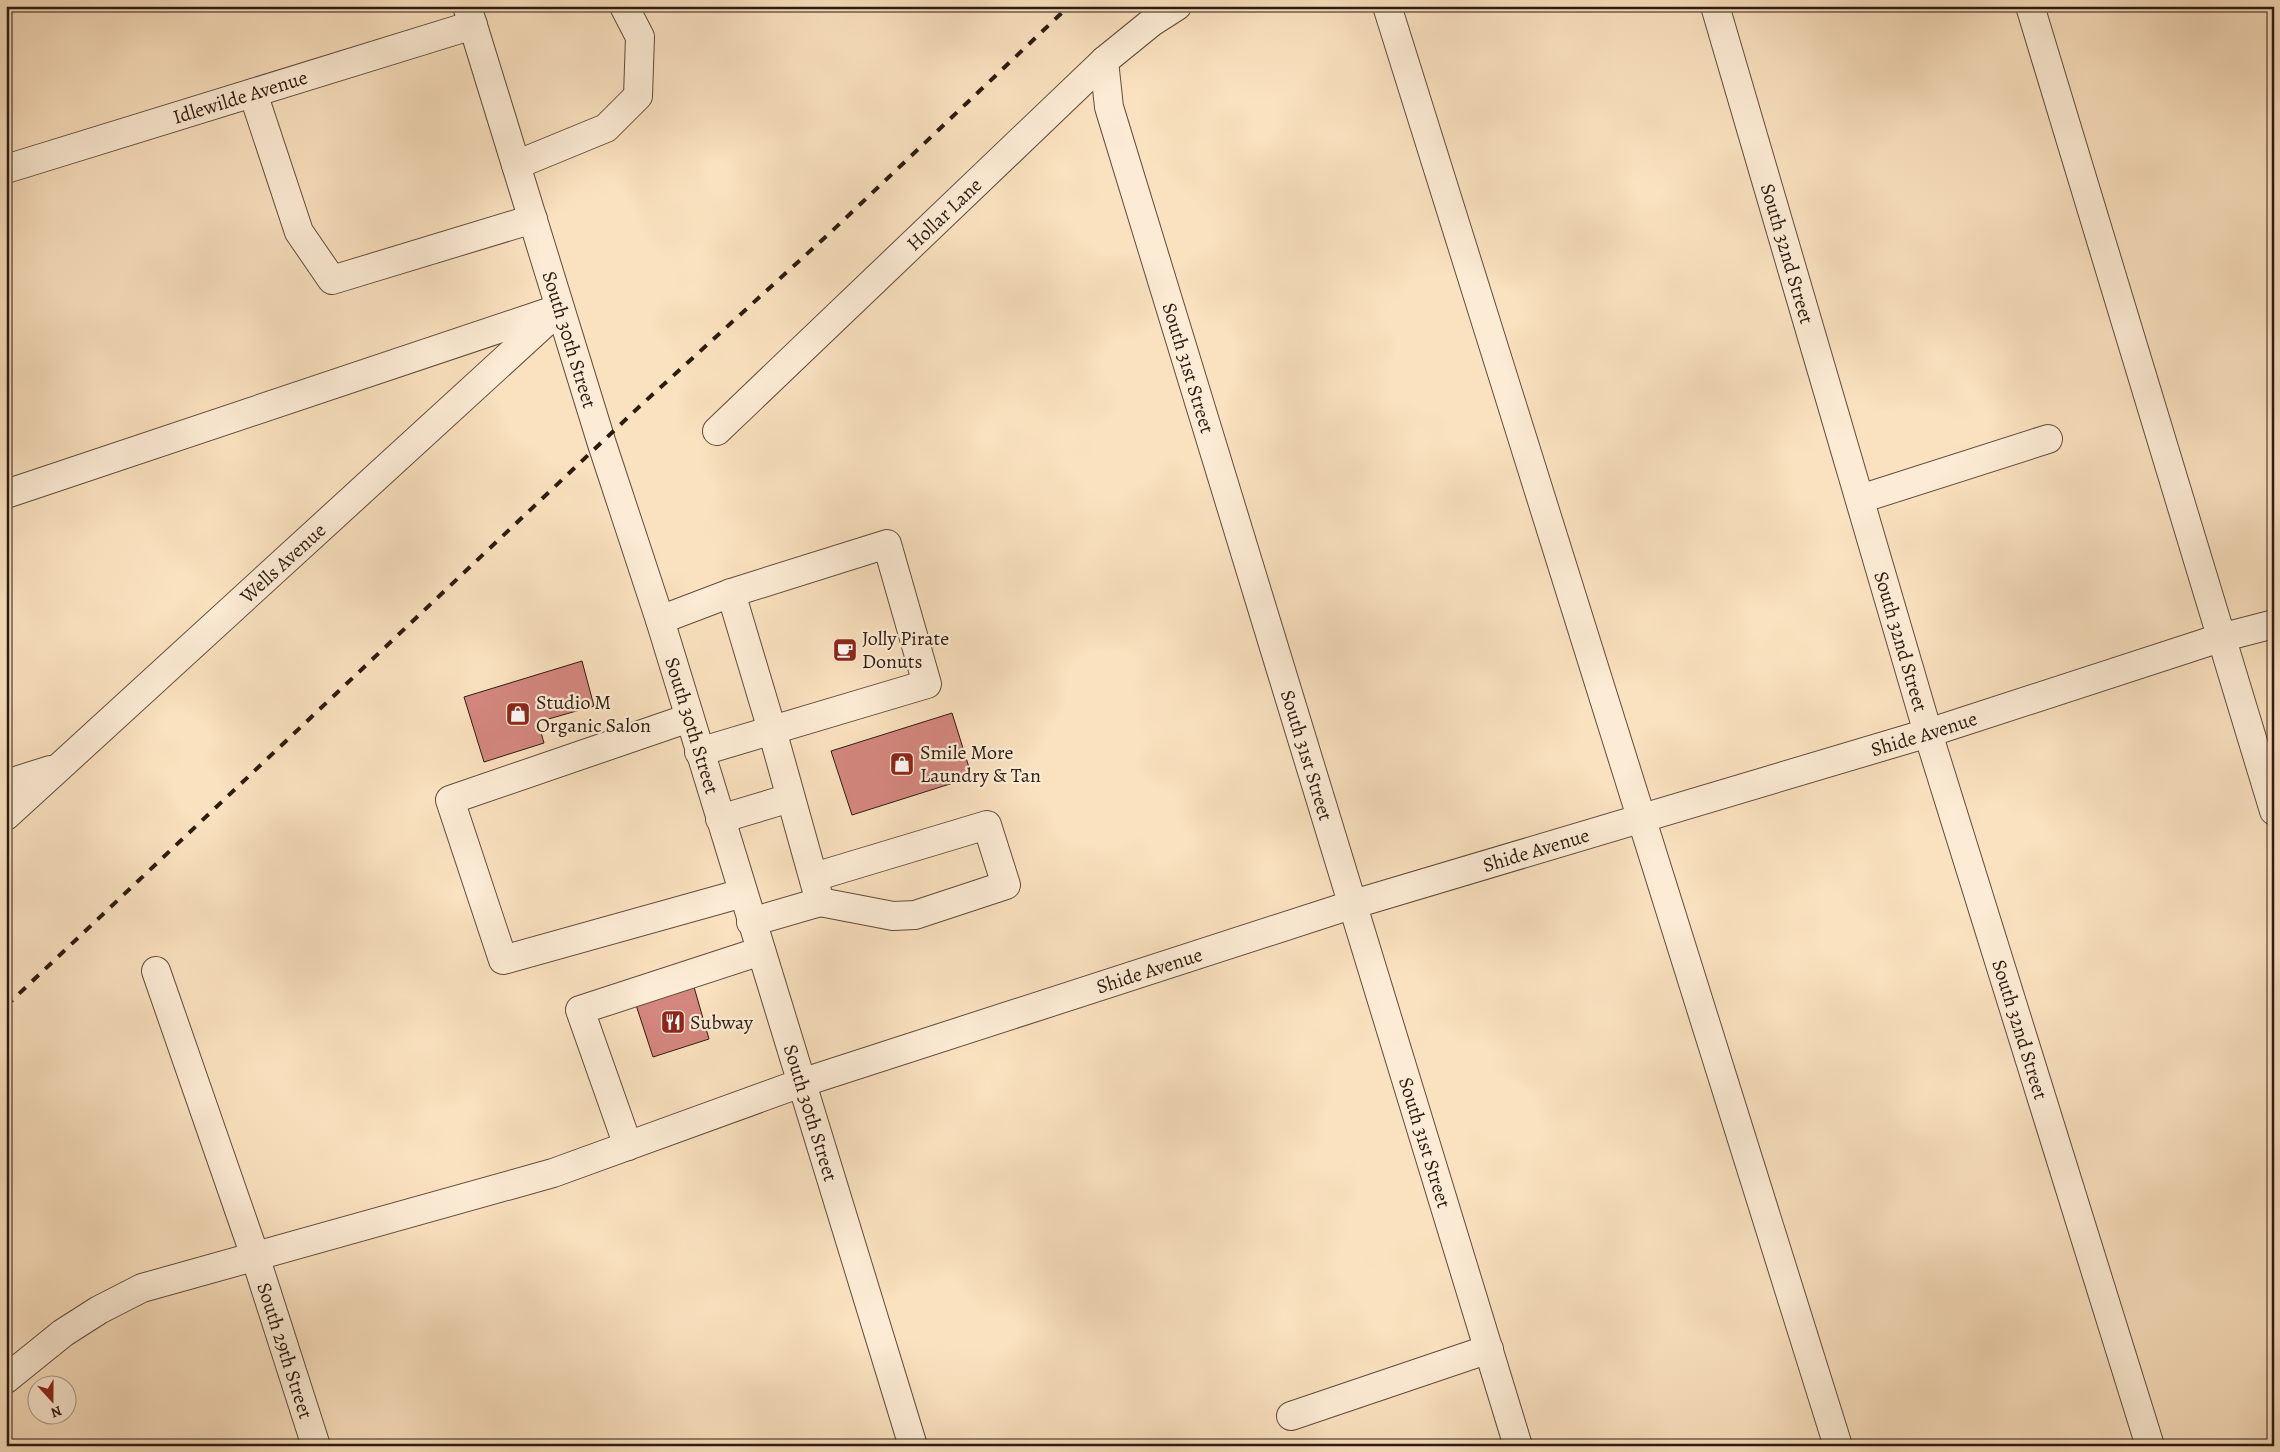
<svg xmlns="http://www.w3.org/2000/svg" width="2280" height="1452" font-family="Alegreya,serif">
  <rect width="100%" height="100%" fill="#fae1bf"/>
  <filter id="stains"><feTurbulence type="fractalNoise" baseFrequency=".004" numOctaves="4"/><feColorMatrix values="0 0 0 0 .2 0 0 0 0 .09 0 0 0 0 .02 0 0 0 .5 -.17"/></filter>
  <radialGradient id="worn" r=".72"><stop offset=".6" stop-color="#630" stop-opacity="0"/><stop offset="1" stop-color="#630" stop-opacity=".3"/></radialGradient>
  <path fill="#d4877f" stroke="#2d1b10" d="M582 661 594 706 538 722 544 743 484 762 464 697Z
    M952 713 972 777 852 815 831 751Z
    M694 987 709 1039 653 1057 636 1005Z"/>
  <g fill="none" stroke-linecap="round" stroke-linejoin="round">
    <defs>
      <g id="minor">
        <path id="s1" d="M467 6 602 444 660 620 913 1446"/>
        <path d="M1387 6 1838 1446"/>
        <path id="s2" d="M1715 6 1928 733 2150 1446"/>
        <path d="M2030 6 2274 811"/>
        <path id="s3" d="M1104 61 1109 107 1518 1446"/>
        <path d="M253 93 299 232 332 280 533 219"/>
        <path d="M516 165 606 128 638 96 640 37 624 6"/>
        <path id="s4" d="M6 169 473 25"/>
        <path id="s5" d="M717 431 1104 61 1152 22 1177 6"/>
        <path d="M6 494 549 312"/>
        <path d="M1860 499 2048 439"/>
        <path d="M731 593 772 730 820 902 751 922"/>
        <path d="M660 620 731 593 887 544 927 684 699 752"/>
        <path d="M689 718 450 800 503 960 743 893"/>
        <path d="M6 784 50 770"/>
        <path id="s6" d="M6 816 560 309"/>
        <path d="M720 819 790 798"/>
        <path d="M814 877 987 825 1006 885 915 915 893 916 820 902"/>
        <path id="s7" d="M156 971 255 1256 316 1446"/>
        <path d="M628 1146 580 1010 761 951"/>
        <path id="s8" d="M6 1379 63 1333 99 1310 142 1288 553 1173 801 1083 1354 904 1928 733 2220 638 2274 624"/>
        <path d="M1291 1416 1489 1349"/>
      </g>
    </defs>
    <use href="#minor" stroke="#604c3c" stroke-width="30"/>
    <use href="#minor" stroke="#fcecd5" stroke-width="28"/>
    <path stroke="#2d1b10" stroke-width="4" stroke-dasharray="9 9" stroke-linecap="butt" d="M6 1006 640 406 832 231 1069 6"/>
  </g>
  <defs>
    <symbol id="cafe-square" viewBox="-11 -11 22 22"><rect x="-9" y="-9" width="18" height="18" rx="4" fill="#8f2418" stroke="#fcecd5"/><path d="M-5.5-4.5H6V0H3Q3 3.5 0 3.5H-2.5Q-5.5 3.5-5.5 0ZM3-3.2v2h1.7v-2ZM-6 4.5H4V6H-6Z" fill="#fff"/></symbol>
    <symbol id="shop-square" viewBox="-11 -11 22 22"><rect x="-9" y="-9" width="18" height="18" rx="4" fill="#8f2418" stroke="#fcecd5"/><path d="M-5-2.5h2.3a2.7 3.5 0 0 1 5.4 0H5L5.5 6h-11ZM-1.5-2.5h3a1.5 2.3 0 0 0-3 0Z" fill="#fff"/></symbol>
    <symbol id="restaurant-square" viewBox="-11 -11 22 22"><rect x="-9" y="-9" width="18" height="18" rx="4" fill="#8f2418" stroke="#fcecd5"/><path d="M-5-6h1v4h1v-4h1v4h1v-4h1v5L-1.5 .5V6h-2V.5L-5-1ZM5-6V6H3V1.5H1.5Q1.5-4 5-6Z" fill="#fff"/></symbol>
  </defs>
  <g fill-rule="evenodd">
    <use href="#cafe-square" x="831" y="636" width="28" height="28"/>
    <use href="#shop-square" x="504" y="700" width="28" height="28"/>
    <use href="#shop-square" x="888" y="750" width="28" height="28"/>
    <use href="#restaurant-square" x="659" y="1008" width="28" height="28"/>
  </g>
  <g text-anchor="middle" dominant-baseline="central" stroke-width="4.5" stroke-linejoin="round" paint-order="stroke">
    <g font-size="20" fill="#2d1b10" stroke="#fcecd5">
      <text stroke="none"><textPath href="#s4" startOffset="245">Idlewilde Avenue</textPath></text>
      <text stroke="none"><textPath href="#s5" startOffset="314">Hollar Lane</textPath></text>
      <text stroke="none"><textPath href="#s2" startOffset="258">South 32nd Street</textPath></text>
      <text stroke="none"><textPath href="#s1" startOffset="349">South 30th Street</textPath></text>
      <text stroke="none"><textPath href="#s3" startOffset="319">South 31st Street</textPath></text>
      <text stroke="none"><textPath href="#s6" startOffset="375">Wells Avenue</textPath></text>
      <text stroke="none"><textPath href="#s2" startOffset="662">South 32nd Street</textPath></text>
      <text stroke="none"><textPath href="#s1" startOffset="754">South 30th Street</textPath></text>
      <text stroke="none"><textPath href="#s8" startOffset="2031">Shide Avenue</textPath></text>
      <text stroke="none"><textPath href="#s3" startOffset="724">South 31st Street</textPath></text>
      <text stroke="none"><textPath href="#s8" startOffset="1626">Shide Avenue</textPath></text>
      <text stroke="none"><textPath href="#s8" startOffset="1221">Shide Avenue</textPath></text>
      <text stroke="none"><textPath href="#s2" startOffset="1068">South 32nd Street</textPath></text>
      <text stroke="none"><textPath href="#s1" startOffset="1159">South 30th Street</textPath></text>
      <text stroke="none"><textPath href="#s3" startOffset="1129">South 31st Street</textPath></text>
      <text stroke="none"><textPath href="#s7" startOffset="401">South 29th Street</textPath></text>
    </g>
    <g font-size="20" fill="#2d1b10" stroke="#fcecd5" text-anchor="start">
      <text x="862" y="638">Jolly Pirate<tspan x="862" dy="23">Donuts</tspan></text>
      <text x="536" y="702">Studio M<tspan x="536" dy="23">Organic Salon</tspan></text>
      <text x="920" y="752">Smile More<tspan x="920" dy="23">Laundry &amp; Tan</tspan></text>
      <text x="690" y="1022">Subway</text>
    </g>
  </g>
  <rect width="2280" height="1452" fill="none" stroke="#fae1bf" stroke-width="25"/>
  <rect x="8" y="8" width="2265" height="1437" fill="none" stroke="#2d1b10" stroke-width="2.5"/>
  <rect x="12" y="12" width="2255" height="1427" fill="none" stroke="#2d1b10"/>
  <g transform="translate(52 1400) rotate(159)"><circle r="24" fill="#fcecd5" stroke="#a99886"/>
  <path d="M0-4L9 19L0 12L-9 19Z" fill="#8f2418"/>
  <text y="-8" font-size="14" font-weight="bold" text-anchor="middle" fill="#2d1b10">N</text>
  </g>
  <rect width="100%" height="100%" filter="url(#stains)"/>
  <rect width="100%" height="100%" fill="url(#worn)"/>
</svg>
